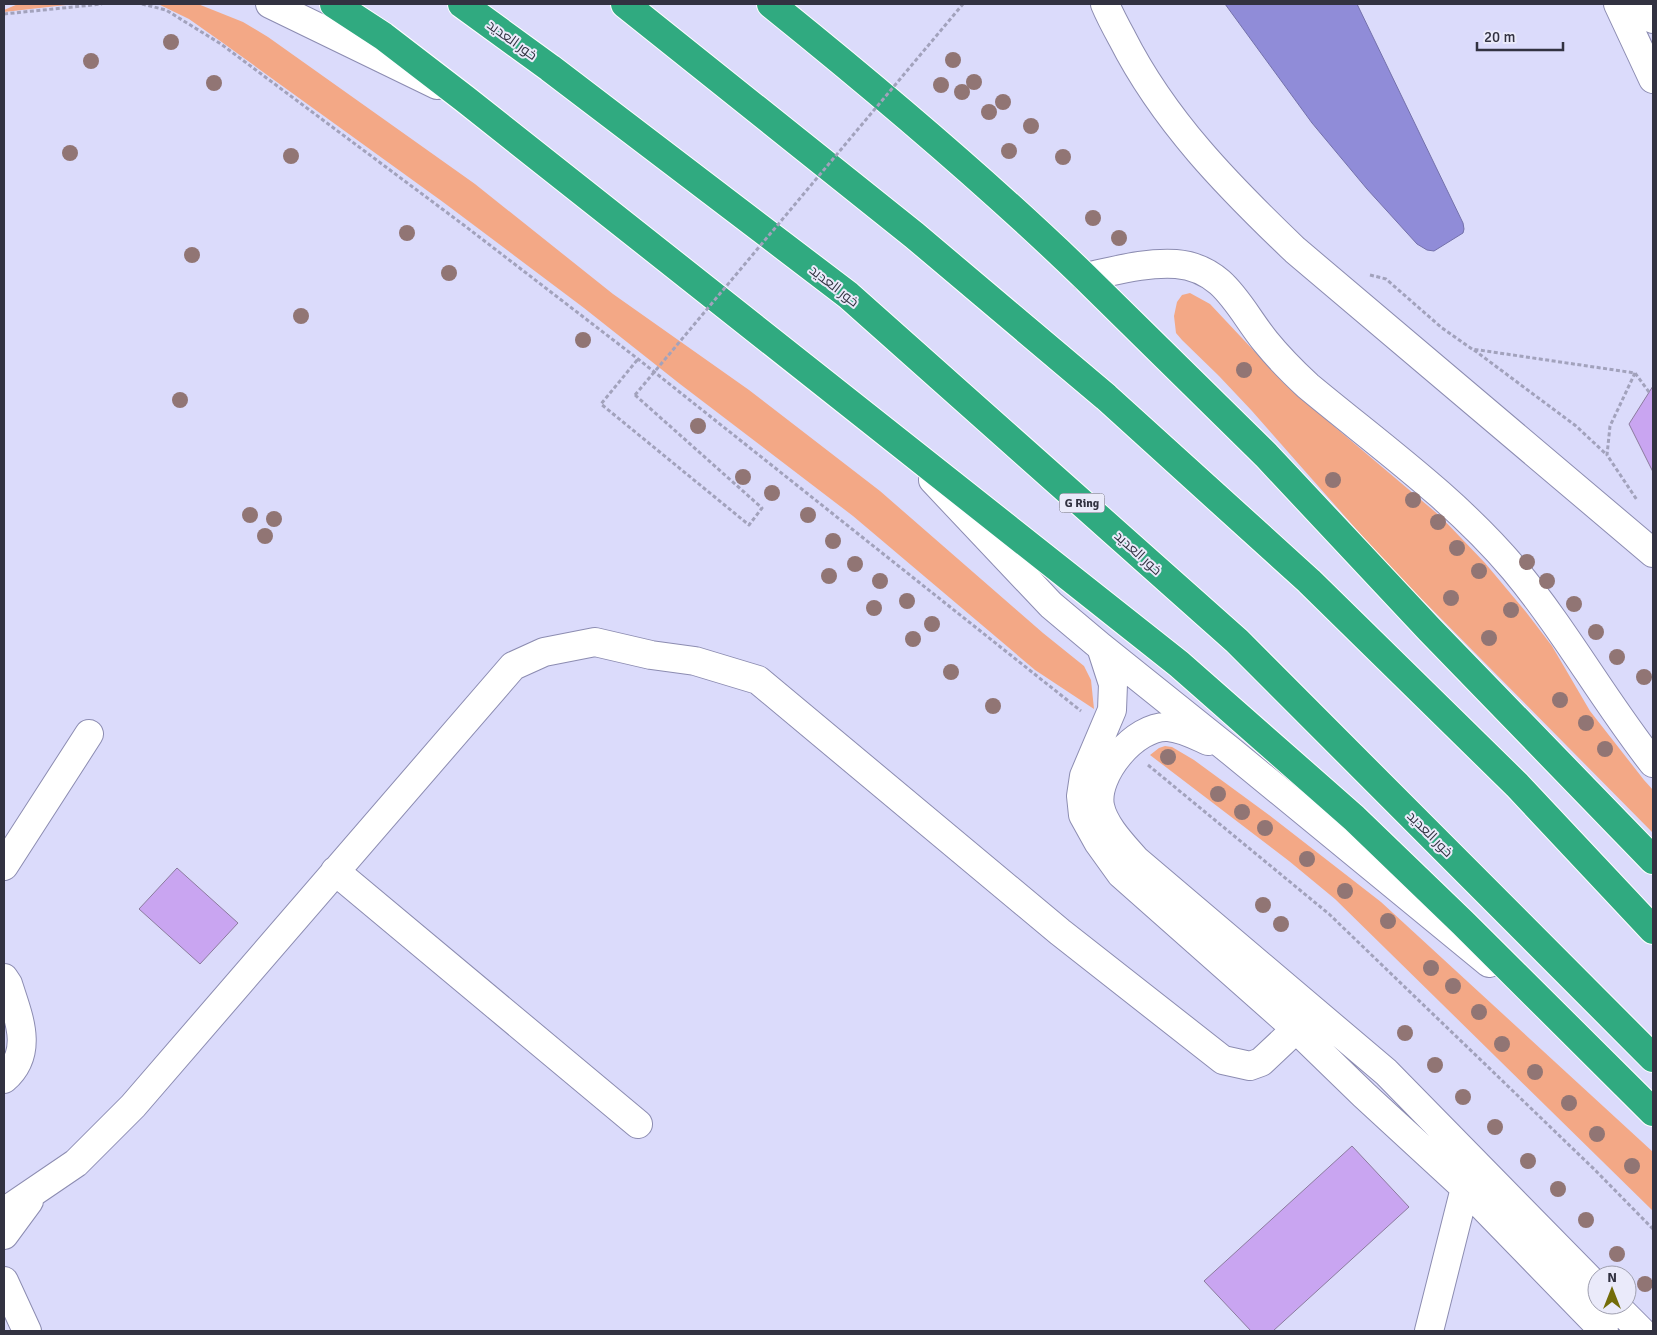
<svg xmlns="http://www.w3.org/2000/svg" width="1657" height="1335" font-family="Signika,Cairo,sans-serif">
  <rect width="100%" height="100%" fill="#dbdbfb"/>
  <path fill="#f3a886" d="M18 4H75L4 12V10Z
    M158 4H198L243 22 268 37 475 184 613 294 749 390 880 491 1043 633 1084 666 1091 680 1094 709 1035 670 853 516 680 384 584 308 443 202 223 43 189 19Z
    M1190 293 1210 304 1290 389 1440 516 1485 563 1526 612 1552 646 1590 711 1644 780 1653 790V833L1386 563 1252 411 1219 376 1182 340 1176 333 1174 316 1177 302 1182 295Z
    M1165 746 1172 747 1194 760 1269 815 1381 902 1653 1152V1211L1335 899 1289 861 1150 755 1159 748Z"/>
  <path fill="#908cd8" stroke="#7471ab" d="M1225 4H1357L1463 223 1464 229 1463 233 1434 251 1427 250 1417 244 1367 189 1312 123Z"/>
  <path fill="#c9a5f1" stroke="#8b7b9e" d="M1653 386V472L1629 424Z
    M177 868 238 923 200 964 139 909Z
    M1352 1146 1409 1207 1273 1331H1251L1204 1281Z"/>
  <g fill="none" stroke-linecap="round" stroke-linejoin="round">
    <defs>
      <path id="minor" d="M270 4 437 85
        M1105 4C1110 16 1116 27 1122 38 1164 121 1228 186 1295 250L1653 553
        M1618 4 1653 79
        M1647 4 1653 19
        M1085 277C1115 271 1145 262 1176 264 1225 268 1239 309 1266 342 1279 358 1293 372 1308 386 1379 445 1455 499 1514 569 1565 630 1604 701 1653 763
        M933 480 1051 605 1101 647 1232 752 1489 963
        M1101 647 1113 684 1112 710 1084 776 1081 796 1083 815 1098 842 1121 874 1296 1029 1364 1095 1465 1188 1604 1331
        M1208 741C1195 735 1182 728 1168 727 1135 725 1094 775 1100 806 1104 826 1123 845 1136 860L1386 1072 1597 1287
        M4 866 89 734
        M335 871 638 1124
        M4 978 8 984C18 1016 35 1052 4 1079
        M4 1212 76 1163 133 1106 513 666 544 652 595 642 651 655 695 661 758 680 1060 932 1223 1060 1250 1066 1261 1062 1296 1029 1309 1008
        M4 1235 29 1201
        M4 1281 27 1331
        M1615 1305 1641 1331
        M1429 1331 1465 1188"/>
      <path id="highway" d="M334 4 383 36 465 99 1179 664 1354 818 1463 923 1653 1112
        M462 4 550 68 848 295 1237 641 1653 1058
        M625 4 914 235 1106 397 1309 581 1517 785 1653 930
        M771 4C879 91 985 180 1085 277L1266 455 1430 630 1653 860"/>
    </defs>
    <use href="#minor" stroke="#8c8cb1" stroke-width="30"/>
    <use href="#highway" stroke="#fff" stroke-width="30"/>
    <path stroke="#a2a2bc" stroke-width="3" stroke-dasharray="4 2.5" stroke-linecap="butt" d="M142 4 166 10 221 44 465 226 638 359 1081 711
      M4 14 102 4
      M1370 275 1386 279 1442 328 1472 349 1635 373 1649 392
      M1474 350 1576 426 1607 455
      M1635 373 1610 426 1607 455 1637 500
      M635 395 762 508 749 525 601 404 638 359
      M1148 765 1329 914 1594 1169 1653 1229"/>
    <use href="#minor" stroke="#fff" stroke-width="28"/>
    <use href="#highway" stroke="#30aa80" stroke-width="28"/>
    <path stroke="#a2a2bc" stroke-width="3" stroke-dasharray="4 2.5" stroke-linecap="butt" d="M635 395 963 4"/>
  </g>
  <g fill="#917574">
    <circle cx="171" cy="42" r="8"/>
    <circle cx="953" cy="60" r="8"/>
    <circle cx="91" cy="61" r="8"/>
    <circle cx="974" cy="82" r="8"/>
    <circle cx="214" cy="83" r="8"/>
    <circle cx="941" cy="85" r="8"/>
    <circle cx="962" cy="92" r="8"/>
    <circle cx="1003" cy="102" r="8"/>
    <circle cx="989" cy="112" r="8"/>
    <circle cx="1031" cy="126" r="8"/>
    <circle cx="1009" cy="151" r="8"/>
    <circle cx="70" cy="153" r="8"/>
    <circle cx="291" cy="156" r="8"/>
    <circle cx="1063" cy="157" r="8"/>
    <circle cx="1093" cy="218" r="8"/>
    <circle cx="407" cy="233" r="8"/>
    <circle cx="1119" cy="238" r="8"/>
    <circle cx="192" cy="255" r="8"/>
    <circle cx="449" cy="273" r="8"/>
    <circle cx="301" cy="316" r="8"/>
    <circle cx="583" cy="340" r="8"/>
    <circle cx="1244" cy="370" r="8"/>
    <circle cx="180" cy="400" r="8"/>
    <circle cx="698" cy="426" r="8"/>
    <circle cx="743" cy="477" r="8"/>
    <circle cx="1333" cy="480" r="8"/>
    <circle cx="772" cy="493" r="8"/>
    <circle cx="1413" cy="500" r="8"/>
    <circle cx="250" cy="515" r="8"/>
    <circle cx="808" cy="515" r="8"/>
    <circle cx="274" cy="519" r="8"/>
    <circle cx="1438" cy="522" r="8"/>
    <circle cx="265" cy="536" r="8"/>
    <circle cx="833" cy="541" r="8"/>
    <circle cx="1457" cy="548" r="8"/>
    <circle cx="1527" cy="562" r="8"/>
    <circle cx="855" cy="564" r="8"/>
    <circle cx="1479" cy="571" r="8"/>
    <circle cx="829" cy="576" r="8"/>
    <circle cx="880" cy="581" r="8"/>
    <circle cx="1547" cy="581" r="8"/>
    <circle cx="1451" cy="598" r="8"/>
    <circle cx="907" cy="601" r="8"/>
    <circle cx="1574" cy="604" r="8"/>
    <circle cx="874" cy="608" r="8"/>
    <circle cx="1511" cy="610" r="8"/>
    <circle cx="932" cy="624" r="8"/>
    <circle cx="1596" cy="632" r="8"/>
    <circle cx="1489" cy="638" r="8"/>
    <circle cx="913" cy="639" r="8"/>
    <circle cx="1617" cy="657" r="8"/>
    <circle cx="951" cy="672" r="8"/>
    <circle cx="1644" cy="677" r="8"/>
    <circle cx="1560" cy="700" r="8"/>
    <circle cx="993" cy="706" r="8"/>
    <circle cx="1586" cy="723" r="8"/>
    <circle cx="1605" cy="749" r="8"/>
    <circle cx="1168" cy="757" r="8"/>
    <circle cx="1218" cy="794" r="8"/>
    <circle cx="1242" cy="812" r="8"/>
    <circle cx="1265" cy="828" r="8"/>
    <circle cx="1307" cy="859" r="8"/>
    <circle cx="1345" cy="891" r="8"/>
    <circle cx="1263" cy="905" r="8"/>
    <circle cx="1388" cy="921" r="8"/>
    <circle cx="1281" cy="924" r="8"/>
    <circle cx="1431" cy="968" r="8"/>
    <circle cx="1453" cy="986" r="8"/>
    <circle cx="1479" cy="1012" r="8"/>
    <circle cx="1405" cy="1033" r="8"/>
    <circle cx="1502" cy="1044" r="8"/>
    <circle cx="1435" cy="1065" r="8"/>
    <circle cx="1535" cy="1072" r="8"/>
    <circle cx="1463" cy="1097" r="8"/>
    <circle cx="1569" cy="1103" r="8"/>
    <circle cx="1495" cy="1127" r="8"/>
    <circle cx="1597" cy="1134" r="8"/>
    <circle cx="1528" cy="1161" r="8"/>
    <circle cx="1632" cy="1166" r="8"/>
    <circle cx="1558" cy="1189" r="8"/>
    <circle cx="1586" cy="1220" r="8"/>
    <circle cx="1617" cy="1254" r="8"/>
    <circle cx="1645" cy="1284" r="8"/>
  </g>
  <g text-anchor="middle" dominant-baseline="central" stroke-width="4" stroke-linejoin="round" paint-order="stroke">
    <rect fill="#eaeafa" stroke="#696978" stroke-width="1" x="1059.5" y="493.5" width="45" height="19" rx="4"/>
    <g font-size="12" font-weight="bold" fill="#323241">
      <text x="1082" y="503">G Ring</text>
    </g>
    <g font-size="14" fill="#323241" stroke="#eaeafa">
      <text transform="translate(512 40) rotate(36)">خور العديد</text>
      <text transform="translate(834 286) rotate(38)">خور العديد</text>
      <text transform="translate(1138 553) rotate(42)">خور العديد</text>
      <text transform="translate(1430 834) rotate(45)">خور العديد</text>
    </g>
  </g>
  <rect width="1657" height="1335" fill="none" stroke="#323241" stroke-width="10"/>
  <g transform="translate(1612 1290)"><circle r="24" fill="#eaeafa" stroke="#a0a0b0"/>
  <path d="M0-4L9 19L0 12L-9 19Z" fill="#736c09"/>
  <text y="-8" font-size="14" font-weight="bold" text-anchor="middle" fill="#323241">N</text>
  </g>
  <path d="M1477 42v8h86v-8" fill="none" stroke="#323241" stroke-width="2.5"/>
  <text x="1484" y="42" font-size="15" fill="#323241" stroke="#eaeafa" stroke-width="4" paint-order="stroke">20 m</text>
</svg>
